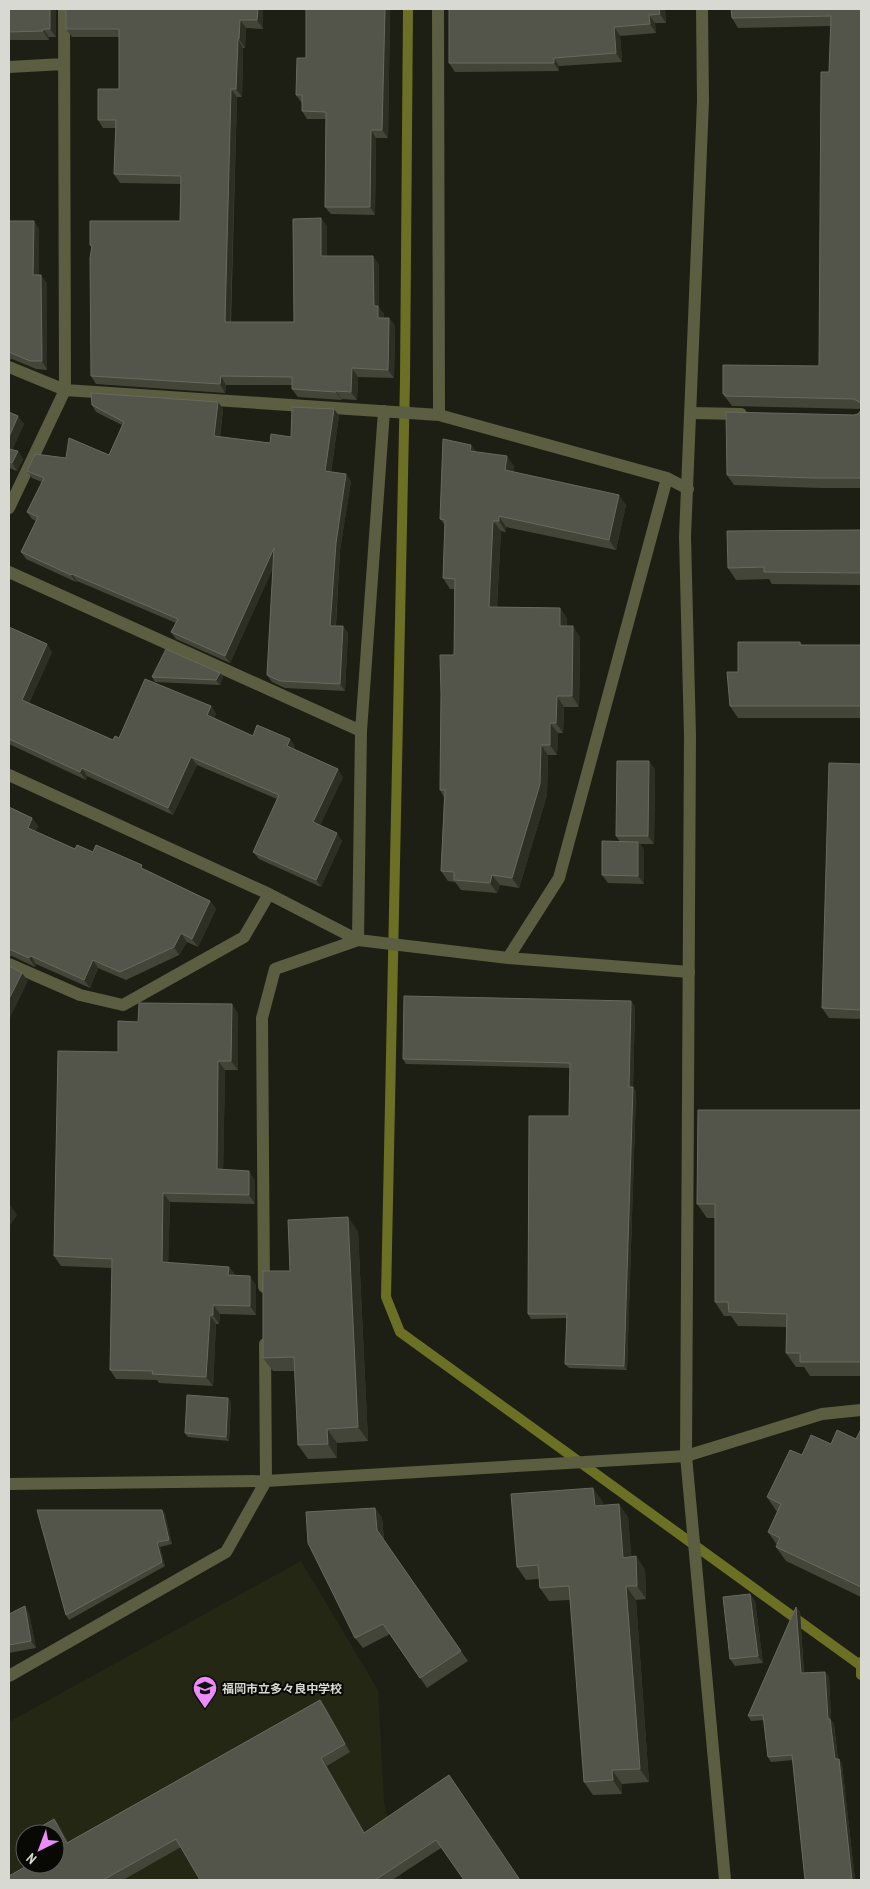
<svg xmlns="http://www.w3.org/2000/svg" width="870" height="1889" font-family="'PT Sans Narrow','Noto Sans JP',sans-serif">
  <rect width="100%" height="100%" fill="#1e1f14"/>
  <path fill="#252715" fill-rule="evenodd" d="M301 1561 378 1690 384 1802 402 1880H9V1722ZM25 1834H55V1864H25Z"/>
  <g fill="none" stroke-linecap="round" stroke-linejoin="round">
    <path stroke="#6c7024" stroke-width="10" d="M408 9 405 380 386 1297 400 1332 860 1665
      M861 1662V1675"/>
    <path stroke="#5b5e41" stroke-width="12" d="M438 9 439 415
      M9 67 63 64
      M9 367 65 390 439 415 667 478 688 489
      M691 413 741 414
      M9 508 65 390 64 9
      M9 572 361 731
      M9 775 269 894 358 940 508 958 689 972
      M358 940 361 731 384 411
      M508 958 559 878 667 478
      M9 964 80 995 123 1005 244 937 269 894
      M264 1287 262 1018 275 969 358 940
      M9 1484 266 1481 686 1456 822 1414 861 1410
      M9 1676 226 1552 266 1481 265 1344"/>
    <path stroke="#5b5e41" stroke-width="12" d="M702 9 703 101 685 537 690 736 686 1456 725 1880"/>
  </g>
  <path fill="#444539" d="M9 9H56V37H49V40H9Z
    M66 9H263V29L246 28 245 48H243L242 97H237L231 322H294L327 226V256L379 264V308L384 314V318H389L395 326 394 378 358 377 357 400 342 399V400L298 397 292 389V385H226L225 393 96 384 91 376V247L90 245 180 221 181 184 120 183 114 174 116 128H103L98 120 119 89V37H72L66 29Z
    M306 9H390L388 138H376L375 215 331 214 325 207 326 119H307L302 111V102H301L296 95 306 58Z
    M449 9H665L666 23H655L656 33 620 36 622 62 559 66V71L455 72 449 63Z
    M861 9V409L732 406 723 394 819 366 831 26 738 28 732 18Z
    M9 221 39 229V275L47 283V370L36 369 12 359 9 360Z
    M218 402 223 409 220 437 270 443 291 437 334 409 339 416 331 472 351 481 340 550 336 626H343L348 633 345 691 285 688 272 682 267 675 273 568 230 663 176 639 171 632 176 623 77 581 76 582 26 559 21 552 36 521 32 519 27 512 42 482 32 478 27 471 66 458 109 455 122 425 96 412 92 405Z
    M861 410V488H821L734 485 727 475 854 415 858 414Z
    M9 412 24 424 12 450 18 451 23 459 17 471 9 468Z
    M476 452 514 466 513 472 626 505 616 550 506 527V532L501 531 497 607 560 608 567 619V626L580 637 579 707H564L563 733H558L557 755H548L547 795 519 888 500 885 497 893 461 890 455 882 448 881 441 871 444 797 440 790 454 655V589H450L443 578 445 525 440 519Z
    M861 530V585L772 584 769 579 736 580 728 568Z
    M9 627 52 652 29 703 113 740 211 706 216 714 214 718 253 736 295 746 294 749 343 777 320 825 342 841 321 887 259 859 253 852 277 799 197 765 173 815 87 776 86 780 9 744Z
    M800 642 802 645H861V718H738L730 706 738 672Z
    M220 673 223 677 220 685 155 682 152 677Z
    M861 764V1019L829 1018 822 1008Z
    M655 769 654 844H640L644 850V884L608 883 602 875 620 842 616 836Z
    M9 807 32 818 38 826 35 832 75 849 93 852 145 869 210 901 216 909 198 947 187 942 179 955 126 980 98 968 90 988 36 964 35 967 12 956 9 957Z
    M635 1006 633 1087 636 1092 627 1370 569 1368 565 1364 567 1318 531 1319 528 1314 569 1116 570 1068 406 1064 403 1059Z
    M238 1013V1070H225L223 1170 255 1180V1204L170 1202 168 1263 229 1267 235 1275 256 1285V1315L220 1314 219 1324H216L213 1386 159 1383 157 1380 116 1379 110 1370 112 1268 61 1266 54 1256 118 1052 138 1022Z
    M861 1110V1376H810L804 1367H796L786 1353 787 1327 738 1326 731 1316H724L715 1302V1218H707L697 1204Z
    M358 1231 368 1441 337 1443V1458L308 1459 298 1445 295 1371H273L263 1358 290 1271Z
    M228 1398 231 1402 229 1441 188 1437 185 1433Z
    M861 1429V1597L786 1561 776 1547 777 1545 768 1532 777 1512 767 1497 802 1455 831 1444 856 1439Z
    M603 1502V1505L628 1517 631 1557 636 1556 645 1570 646 1599 636 1600 649 1782 622 1784V1794L593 1795 584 1782 570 1600 549 1601 540 1588 539 1579 526 1580 517 1567Z
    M375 1508 382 1518 384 1540 468 1661 427 1688 390 1634 363 1648 355 1638Z
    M162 1510 165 1514 172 1544 160 1547 165 1566 69 1620 66 1615Z
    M750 1594 755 1601 763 1663 735 1666 730 1659Z
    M796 1607 800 1612 804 1673 829 1676 831 1720 834 1724 838 1759H839L842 1764 855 1880H805L793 1760 771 1762 768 1757 764 1720 751 1721 748 1716Z
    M29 1613 36 1648 9 1653V1614Z
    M320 1700 326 1708 350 1752 327 1766 365 1833 449 1775 441 1848 392 1880H200L181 1847 123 1880H9L55 1864 54 1819 60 1827 68 1842Z"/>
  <path fill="#2e2f24" d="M50 9H56V37L50 29Z
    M258 9H263V29L257 20Z
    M385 9H390L388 138 382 130Z
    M659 9H665L666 23 660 14Z
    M649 15 655 23 656 33 650 24Z
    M240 20 246 28 245 48 239 39Z
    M614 27 620 36 622 62 616 53Z
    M43 29 49 37V40L43 31Z
    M238 39 243 48 242 97 236 89Z
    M554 58 559 66V71L554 63Z
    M231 89 237 97 230 330 225 322Z
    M371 130 376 138 375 215 370 207Z
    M321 218 327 226V264L321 256Z
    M34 221 39 229V284L33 275Z
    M373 256 379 264V308L384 314V326L378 318 374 306Z
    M41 275 47 283V370L42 361Z
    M389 318 395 326 394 378 388 370Z
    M352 368 358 377 357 400 351 392Z
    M221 376 226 385 225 393 220 384Z
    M336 391 342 399V400L336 392Z
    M218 402 223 409 219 443 214 436Z
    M334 409 339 416 330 478 325 471Z
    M18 416 24 424 9 457V437Z
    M471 445 479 455 470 451Z
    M18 451 23 459 17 471 12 463Z
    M507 456 514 466 512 481 505 470Z
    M346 474 351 481 340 550 335 633 330 626 336 543Z
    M619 495 626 505 616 550 609 540Z
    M499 516 506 527V532L499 521Z
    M493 521 501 531 496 618 489 607Z
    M274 548 279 555 230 663 225 656Z
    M72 574 77 581 76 582 71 575Z
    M560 608 567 619V636L560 626Z
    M343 626 348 633 345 691 340 684Z
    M573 626 580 637 579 707 572 696Z
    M47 644 52 652 27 707 22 700Z
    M220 673 223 677 220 685 216 680Z
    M557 696 564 707 563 733 556 723Z
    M211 706 216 714 212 723 207 715Z
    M550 723 558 733 557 755 550 745Z
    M290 739 295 746 292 754 287 746Z
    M541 745 548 755 547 795 519 888 512 878Z
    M191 757 197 765 173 815 168 808Z
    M649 761 655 769 654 844 648 836Z
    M82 768 87 776 86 780 80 772Z
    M338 769 343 777 318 830 313 822Z
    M32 818 38 826 33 837 28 828Z
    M337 833 342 841 321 887 316 880Z
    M638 842 644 850V884L638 876Z
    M492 875 500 885 497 893 490 883Z
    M210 901 216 909 198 947 192 939Z
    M181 933 187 942 179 955 174 947Z
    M31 956 36 964 35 967 29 958Z
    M93 960 98 968 90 988 84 980Z
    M22 973 28 981 10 1018 9 1016V999Z
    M631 1001 635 1006 633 1092 629 1087Z
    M232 1004 238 1013V1070L231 1061Z
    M218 1061 225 1070 223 1179 217 1169Z
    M633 1087 636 1092 627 1370 624 1366Z
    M249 1171 255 1180V1204L249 1195Z
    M163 1193 170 1202 168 1271 162 1262Z
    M9 1203 17 1215 9 1227Z
    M348 1217 358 1231 368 1441 358 1427Z
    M229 1267 235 1276 228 1275Z
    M250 1276 256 1285V1315L250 1306Z
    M213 1305 220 1314 219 1324 213 1315Z
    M210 1315 216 1324 213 1386 206 1377Z
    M228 1398 231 1402 229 1441 226 1437Z
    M327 1429 337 1443V1458L328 1444Z
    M593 1488 603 1502 604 1520 595 1506Z
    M619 1504 628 1517 633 1571 623 1558Z
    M375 1508 382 1518 384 1540 468 1661 377 1530Z
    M162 1510 165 1514 172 1544 169 1540Z
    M157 1542 160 1547 165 1566 162 1562Z
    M636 1556 645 1570 646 1599 637 1586Z
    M626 1586 636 1600 649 1782 640 1769Z
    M750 1594 755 1601 763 1663 758 1656Z
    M25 1606 29 1613 36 1648 31 1641Z
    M796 1607 800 1612 804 1678 801 1673Z
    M825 1672 829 1676 831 1720 834 1724 838 1764 835 1759 828 1719Z
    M320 1700 326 1708 350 1752 345 1744Z
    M321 1758 327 1766 370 1841 364 1833Z
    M839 1759 842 1764 855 1880H852Z
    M612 1770 622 1784V1794L613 1780Z
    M54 1819 60 1827 73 1851 67 1843Z"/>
  <path fill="#54554a" stroke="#696a5f" d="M9 9H50V29H43V31L9 32Z
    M66 9H258L257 20H240L239 39H238L236 89H231L225 322H294L293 219 321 218V256H373L374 306H378V318H389L388 370 352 368 351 392 336 391V392L292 389V377L221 376 220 384 91 376 90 258 92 246 90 245V221H180L181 176 114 174 116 120H98V89H119V29H66Z
    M306 9H385L382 130H371L370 207H325L326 112 302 111V95H296L297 58H306Z
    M449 9H659L660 14 649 15 650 24 614 27 616 53 554 58V63H449Z
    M731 9H861V404V403L854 399 725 396V394H723V365L819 366 821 72H829L831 16 732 18Z
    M9 221H34L33 275H41L42 361H30L9 352Z
    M91 393 218 402 214 436 270 443 271 434 291 437 292 407 334 409 325 471 346 474 336 543 330 626H343L340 684 280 681 267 675 274 548 225 656 171 632 178 619 72 574 71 575 21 552 38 517 27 512 44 478 27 471 35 454 66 458 69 438 109 455 124 422 92 405Z
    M861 410V478H814L727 475 726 412 854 415 858 414Z
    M9 412 18 416 9 437Z
    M443 439 471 445 470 451 507 456 505 470 619 495 609 540 499 516V521H493L489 607 560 608V626H573L572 696H557L556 723H550V745H541L540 784 512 878 492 875 490 883 454 880V872L441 871 445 790H440L441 694 440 655H454L455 579 443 578 445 520 440 519Z
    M9 449 18 451 12 463 9 462Z
    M861 530V573L764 572V567L728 568 727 531Z
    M9 627 47 644 22 700 113 740 115 736 119 738 145 679 211 706 207 715 253 736 257 725 290 739 287 746 338 769 313 822 337 833 316 880 253 852 279 795 191 757 168 808 82 768 80 772 9 739Z
    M738 642H800V645H861V706H730L727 672H738Z
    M166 649 220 673 216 680 152 677Z
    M617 761H649L648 836H616Z
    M829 763 861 764V1010L822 1008Z
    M9 807 32 818 28 828 75 849 77 845 93 852 96 845 142 865 141 868 210 901 192 939 181 933 174 947 120 972 93 960 84 980 31 956 29 958 9 949Z
    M602 841 638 842V876L602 875Z
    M9 966 22 973 9 999Z
    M404 996 631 1001 629 1087H633L624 1366 565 1364 567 1314H528L529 1116H569L570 1063 403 1059Z
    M139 1003 232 1004 231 1061H218L217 1169 249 1171V1195L163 1193 162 1262 229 1267 228 1275 250 1276V1306L213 1305V1315H210L206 1377 152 1374 153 1371 110 1370 112 1259 54 1256 58 1051 118 1052V1021L138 1022Z
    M698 1110H861V1362H800V1353H786L787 1314 729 1312 728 1302H715V1204H697Z
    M348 1217 358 1427 327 1429 328 1444 298 1445 294 1357 263 1358V1271H290L288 1220Z
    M187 1395 228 1398 226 1437 185 1433Z
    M861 1429V1587L776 1547 780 1538 768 1532 781 1504 767 1497 790 1450 802 1455 811 1435 831 1444 837 1430 856 1439Z
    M593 1488 595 1506 619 1504 623 1558 636 1556 637 1586H626L640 1769 612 1770 613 1780 584 1782 569 1586 540 1588 538 1565 517 1567 511 1494Z
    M375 1508 377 1530 461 1651 420 1678 383 1624 355 1638 308 1543 306 1512Z
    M37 1510H162L169 1540 157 1542 162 1562 66 1615Z
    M750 1594 758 1656 730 1659 723 1597Z
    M25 1606 31 1641 9 1645V1614Z
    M796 1607 801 1673 825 1672 828 1719H830L835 1759H839L852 1880H805L792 1755 768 1757 763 1715 748 1716Z
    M320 1700 345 1744 321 1758 364 1833 449 1775 520 1880H464L436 1840 375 1880H376H200L176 1839 103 1880H9V1876L30 1864H55V1834H28L54 1819 67 1843Z"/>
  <defs>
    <symbol id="school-pin" viewBox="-11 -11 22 30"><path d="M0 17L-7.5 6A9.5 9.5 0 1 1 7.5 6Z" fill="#ec8cfa" stroke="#080905"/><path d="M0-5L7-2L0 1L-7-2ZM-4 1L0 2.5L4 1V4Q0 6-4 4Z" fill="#111"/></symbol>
  </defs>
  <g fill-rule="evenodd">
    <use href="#school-pin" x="191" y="1674" width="28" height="38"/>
  </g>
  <g text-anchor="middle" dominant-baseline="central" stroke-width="4" stroke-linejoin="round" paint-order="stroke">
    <g font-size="12" font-weight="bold" fill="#d8d9d2" stroke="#080905" text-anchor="start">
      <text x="222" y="1688">福岡市立多々良中学校</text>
    </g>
  </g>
  <rect width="870" height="1889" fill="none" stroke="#d8d9d2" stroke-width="20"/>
  <g transform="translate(40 1849) rotate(222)"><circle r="24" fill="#080905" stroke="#5b5c57"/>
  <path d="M0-4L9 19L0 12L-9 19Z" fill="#ec8cfa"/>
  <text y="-8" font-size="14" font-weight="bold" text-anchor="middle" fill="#d8d9d2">N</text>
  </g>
</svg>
